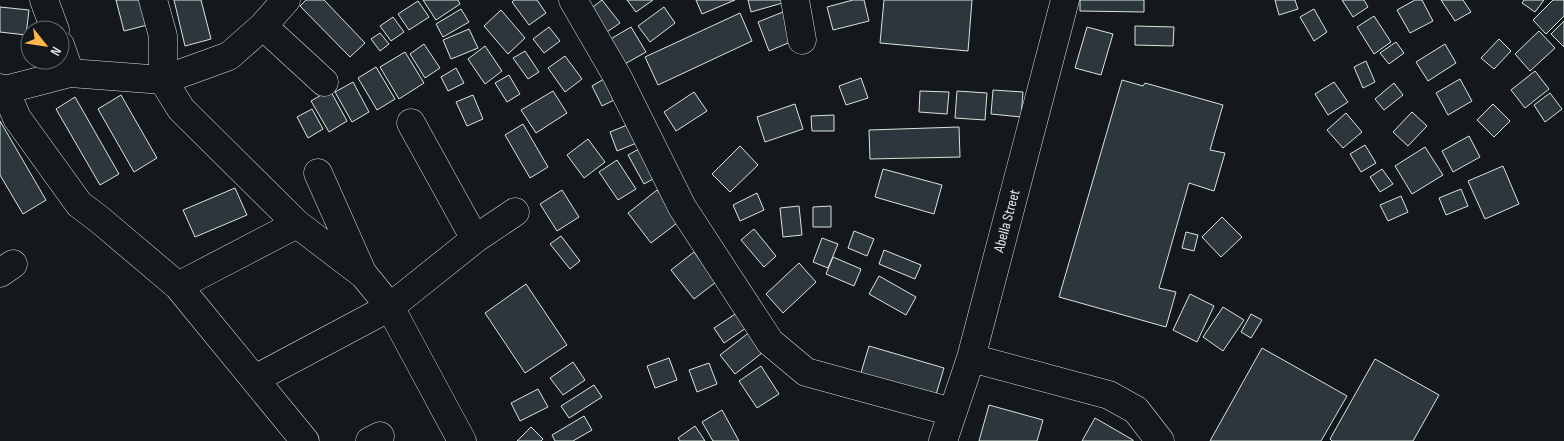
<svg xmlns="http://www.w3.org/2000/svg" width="1564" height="441" font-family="'Sofia Sans Condensed',sans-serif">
  <rect width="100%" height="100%" fill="#14181c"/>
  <path fill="#2c363c" stroke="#d8e6dc" d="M116 0H145L151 24 124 31Z
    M174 0H201L211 39 185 46Z
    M306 0H324L365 43 350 57 300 6Z
    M423 0H458L460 4 436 20Z
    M514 0H537L546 13 529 25 512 2Z
    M602 0 620 23 601 36 585 13Z
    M627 0H653L636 12Z
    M696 0H735L702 14Z
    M748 0H786V2L751 12Z
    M853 0H864L869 21 833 30 827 7Z
    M884 0H972L968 51 880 43Z
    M1080 0H1144V12L1080 11Z
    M1275 0H1295L1298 9 1279 15Z
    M1342 0H1364L1368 7 1353 17Z
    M1415 0H1422L1433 21 1410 33 1397 10Z
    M1441 0H1463L1471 12 1455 21Z
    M1524 0H1544L1535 12 1522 3Z
    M1553 0H1564V16L1546 34 1533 20Z
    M418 1 429 17 409 30 398 14Z
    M0 7 29 10 26 35 0 32Z
    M664 7 675 23 650 42 638 26Z
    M461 9 469 22 443 37 436 24Z
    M1314 9 1327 32 1314 41 1300 17Z
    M501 10 525 38 508 54 484 26Z
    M788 10 800 38 769 51 758 22Z
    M740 13 752 41 658 85 645 57Z
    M1374 16 1391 42 1374 54 1357 27Z
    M393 17 404 32 391 41 380 26Z
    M1564 21V47L1551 34Z
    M1135 26 1174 27 1173 46 1135 45Z
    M549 27 560 41 544 53 533 39Z
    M631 27 646 52 616 69 602 44Z
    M1087 27 1113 34 1101 75 1075 68Z
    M469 29 478 48 451 59 443 40Z
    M1539 31 1555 48 1530 71 1515 54Z
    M380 33 389 44 380 51 371 39Z
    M1499 39 1511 51 1494 69 1481 58Z
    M1396 42 1404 53 1389 64 1380 53Z
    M424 44 440 68 425 78 410 54Z
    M1445 44 1456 63 1428 81 1416 62Z
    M485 46 502 71 485 84 468 59Z
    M525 51 539 72 528 79 513 58Z
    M405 52 424 83 399 99 380 67Z
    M565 56 582 79 565 92 548 68Z
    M1366 61 1375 82 1363 88 1354 67Z
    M376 67 395 99 377 110 358 78Z
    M456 68 464 83 448 91 441 77Z
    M1535 71 1549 89 1525 108 1511 90Z
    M509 75 520 94 507 102 495 83Z
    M609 76 620 97 602 106 592 86Z
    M861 78 868 98 846 105 839 86Z
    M1460 79 1472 101 1448 115 1436 93Z
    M1122 80 1143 86 1145 83 1223 105 1210 150 1225 153 1214 191 1189 183 1159 288 1176 292 1166 327 1059 297Z
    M353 82 369 112 352 122 335 92Z
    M1334 82 1348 102 1328 115 1315 94Z
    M1394 83 1403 95 1384 110 1375 99Z
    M330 90 347 121 329 132 311 101Z
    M993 90 1023 92 1021 117 991 114Z
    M553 91 567 113 536 133 521 110Z
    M920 91 949 92 947 114 919 112Z
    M957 91 987 93 985 120 955 118Z
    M694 92 707 111 676 131 664 112Z
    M1550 93 1562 109 1545 122 1534 105Z
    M121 95 157 158 134 172 98 109Z
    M473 95 483 119 467 126 456 102Z
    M75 97 119 174 100 185 56 109Z
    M795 104 803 129 765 142 757 117Z
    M1493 104 1510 121 1494 137 1477 120Z
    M312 109 323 129 308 138 297 117Z
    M1412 112 1427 126 1408 146 1393 132Z
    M1346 113 1362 132 1343 148 1327 130Z
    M834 115V131H812L811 116Z
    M0 121 46 200 23 214 0 175Z
    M637 121 644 140 617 151 610 132Z
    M523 124 548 167 530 178 505 135Z
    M959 127 960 157 870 159 869 130Z
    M1469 136 1480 157 1453 172 1442 151Z
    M588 139 605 162 584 178 567 155Z
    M648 144 664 173 644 184 628 155Z
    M1365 145 1376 163 1361 172 1350 154Z
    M740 146 758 165 730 192 712 174Z
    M1425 147 1443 175 1412 194 1395 166Z
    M617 160 636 189 618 200 599 172Z
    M1503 166 1519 204 1485 219 1468 181Z
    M883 169 942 185 934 214 875 197Z
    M1382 169 1393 184 1380 192 1370 177Z
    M235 188 247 215 195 237 183 210Z
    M1461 189 1468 206 1446 215 1439 198Z
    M562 190 579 217 557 231 540 204Z
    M657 190 681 220 651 243 628 213Z
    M757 193 764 210 740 221 733 205Z
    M1401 196 1408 212 1388 221 1380 205Z
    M799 206 802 235 783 237 780 208Z
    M831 206V227H813V207Z
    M1222 217 1242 237 1221 257 1202 237Z
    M754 229 776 256 764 267 741 240Z
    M854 231 874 239 867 256 848 248Z
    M1186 232 1198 235 1194 251 1182 248Z
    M561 236 580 261 570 269 550 244Z
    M822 238 838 244 828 268 813 262Z
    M884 250 921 265 915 279 879 264Z
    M694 252 716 282 694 299 671 270Z
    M833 257 861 269 854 286 826 274Z
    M799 263 816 282 783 313 766 294Z
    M879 276 916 297 906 315 869 294Z
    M526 284 567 345 525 373 485 313Z
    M1190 294 1214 306 1197 342 1173 330Z
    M1223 307 1244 320 1223 351 1203 337Z
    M743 309 752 324 724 343 714 328Z
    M1251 314 1262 320 1251 338 1241 332Z
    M751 331 766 350 735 374 720 355Z
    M869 346 944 368 935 398 860 376Z
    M1262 348 1347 396 1321 441H1210Z
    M669 358 677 380 655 388 647 366Z
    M1375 359 1439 395 1413 441H1332L1330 439Z
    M573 362 585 380 563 395 550 378Z
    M709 363 717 384 697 392 689 370Z
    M761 366 779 394 757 408 739 381Z
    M594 385 602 397 569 418 561 406Z
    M538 389 548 407 520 421 511 403Z
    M989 405 1043 420 1037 441H979Z
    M722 410 739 441H713L702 422Z
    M584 416 592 430 573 441H555L552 435Z
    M1095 418 1133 440V441H1082Z
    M695 426 705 441H680L678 438Z
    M531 427 543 439 541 441H517Z"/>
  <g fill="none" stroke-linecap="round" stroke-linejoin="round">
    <defs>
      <path id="minor" d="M44 0 55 30
        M153 0 163 36V80L181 109 297 224 364 275 390 307 462 441
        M573 0 617 76 682 207 770 342 806 372 952 412
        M795 0 802 40
        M263 26 324 82
        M60 45 70 73
        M0 88 5 90 70 73 163 80 229 56 263 26 286 0
        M5 90 17 118 79 204 100 220 178 286 305 441
        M411 123 475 239
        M318 173 362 272
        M0 273 13 264
        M178 286 297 224
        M971 358 1109 395 1136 410 1160 441
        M255 379 390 307 475 239 515 212
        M370 441 380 436
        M943 441 971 358 1065 0"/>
    </defs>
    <use href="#minor" stroke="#d8e6dc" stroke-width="29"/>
    <use href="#minor" stroke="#14181c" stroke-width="28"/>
  </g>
  <g text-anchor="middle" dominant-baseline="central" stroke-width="4" stroke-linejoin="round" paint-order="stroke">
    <g font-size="15" fill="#d8e6dc" stroke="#14181c">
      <text transform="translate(1007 221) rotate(-75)">Abella Street</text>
    </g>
  </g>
  <g transform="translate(45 45) rotate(120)"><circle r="24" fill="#14181c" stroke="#626a69"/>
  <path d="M0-4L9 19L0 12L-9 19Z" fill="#ffb74d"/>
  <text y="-8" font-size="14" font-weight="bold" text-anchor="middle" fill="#d8e6dc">N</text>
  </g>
</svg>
